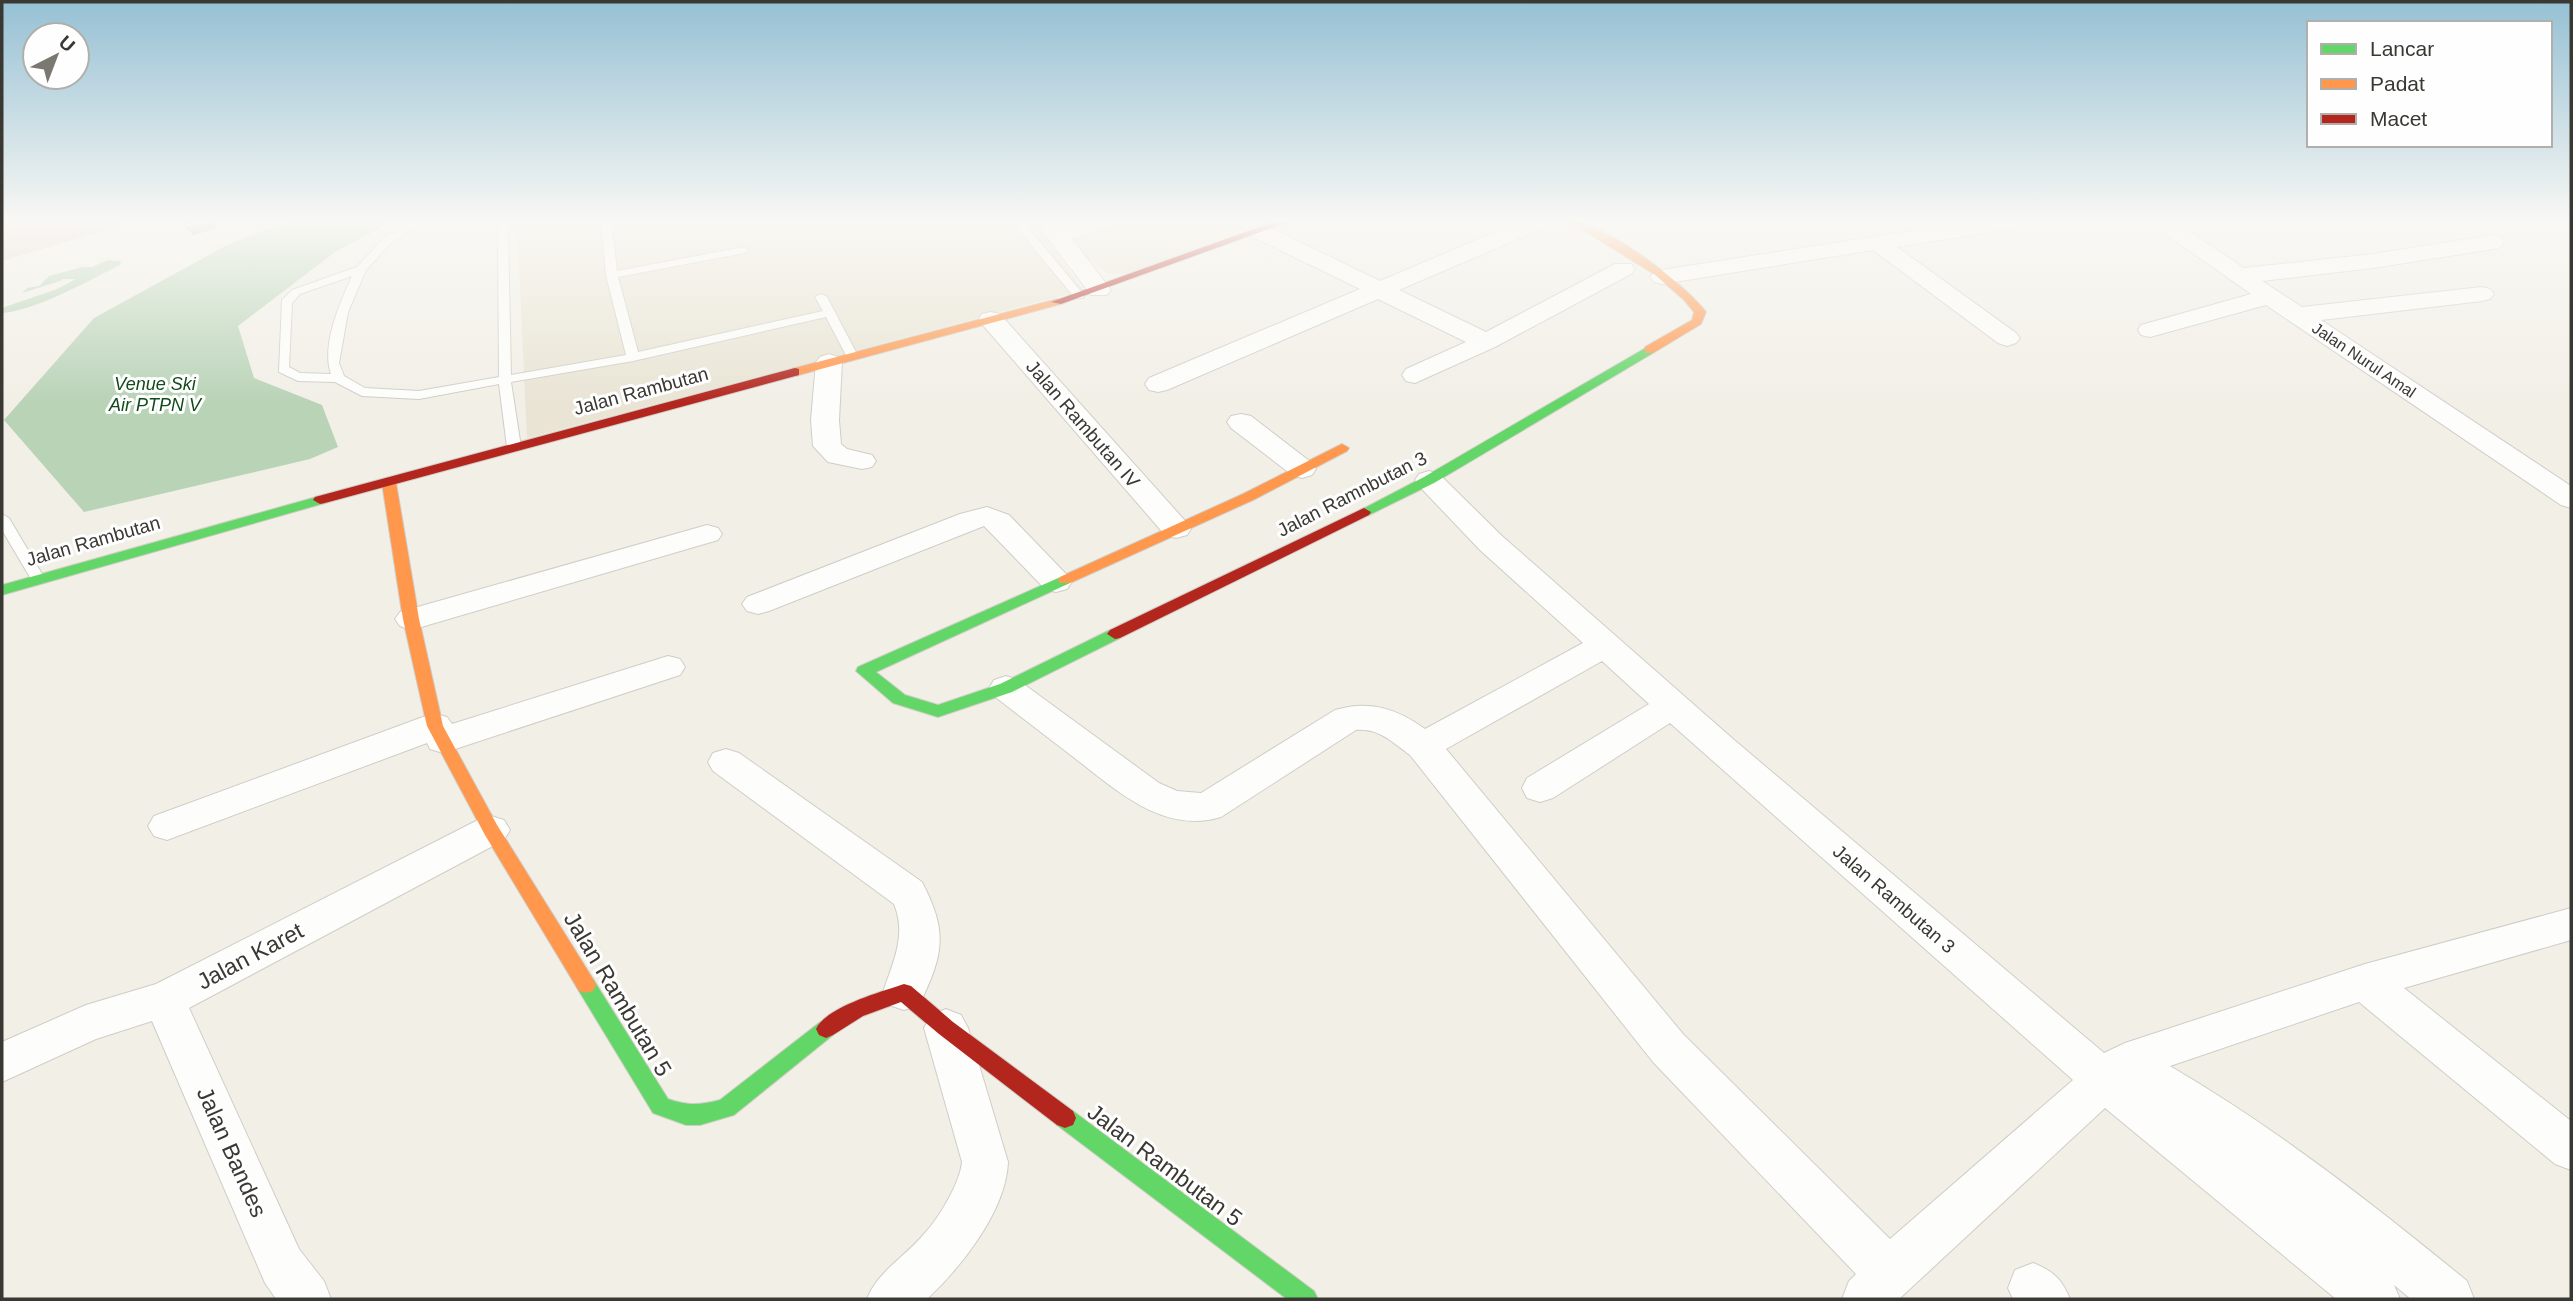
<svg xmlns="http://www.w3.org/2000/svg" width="2573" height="1301" font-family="Arial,sans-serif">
  <rect width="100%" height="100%" fill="#f2efe7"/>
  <path fill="#e9e4d4" d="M517 221H1034L1083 290 527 438Z
    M1108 221H1269L1130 274 1108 273 1071 246 1079 232Z"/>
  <path fill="#e5cfc7" d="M2 221H136L2 261Z"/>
  <path fill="#b9d3b7" d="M288 221H393L335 252 238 326 254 378 322 405 338 447 310 459 84 512 4 420 94 318 229 244Z
    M108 260 121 261 120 265C90 280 35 311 2 313V308L57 289 76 279H60L63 280 22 293 27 288 39 286 49 276 82 267H92Z"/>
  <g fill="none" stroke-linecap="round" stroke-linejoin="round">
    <defs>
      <path id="lane" d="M410 221H422L389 245 366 270 348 312 339 363 344 376 365 388 419 391 499 377 498 233 502 221H512L508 233 511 375 626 355 606 275 601 221H611L617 271 744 247 749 250 744 253 618 277 638 352 823 311 815 297 821 294 827 297 858 356 852 360 848 359 826 317 633 361 511 382 521 447 514 451 507 447 499 384 419 399 362 396 335 382 298 381 279 372 282 300 292 290 357 267 381 241ZM352 276C340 303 321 345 331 374L300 373 289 367 292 303 300 294Z
        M1017 224H1025L1083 294V298H1075L1017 228Z
        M2 514 9 518 45 579 43 582 38 584 31 579 2 530Z"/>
      <path id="street" d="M1035 221H1058L1063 228 1079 221H1111L1108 226 1072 239 1111 290 1107 295H1091Z
        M1521 221H1551L1548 226 1399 290 1486 332 1615 264H1631L1635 269 1631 274 1495 347 1415 383 1406 381 1402 375 1406 369 1466 342 1378 299 1167 390 1158 392 1149 390 1145 384 1149 378 1360 289 1253 237 1250 232 1253 227H1269L1380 281Z
        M1973 221H2027L2024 226 2016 228 1897 247 2016 333 2020 338 2016 343 2007 346 1998 343 1873 250 1662 284 1654 282 1650 277 1654 272 1662 270Z
        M2147 221H2173L2244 268 2373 254 2493 235 2501 237 2504 242 2501 247 2493 249 2373 268 2262 281 2302 307 2482 287 2490 289 2494 294 2490 299 2482 301 2321 320 2571 486V508L2561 505 2266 305 2150 337 2141 335 2138 330 2141 325 2251 294Z
        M991 312 1000 314 1187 523 1191 529 1187 535 1176 538 1165 535 982 324 979 319 982 314Z
        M829 354 838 357 842 362 839 420 841 444 847 449 872 455 876 461 872 467 862 469 828 462 813 446 811 420 816 362 820 357Z
        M1241 414 1251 416 1312 463 1316 469 1312 475 1302 478 1292 475 1231 428 1227 422 1231 416Z
        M1429 471 1439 474 1502 536 1733 739 2104 1053 2125 1043 2365 964 2571 908V940L2404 988 2571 1121V1170L2555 1164 2359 1002 2170 1066C2276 1128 2373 1204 2467 1281L2474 1299H2411L2394 1285 2400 1299H2336L2105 1108 1899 1299H1842L1849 1281 1856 1274 1653 1062 1410 755C1392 742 1379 728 1356 730L1221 817C1163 835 1115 789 1072 756 1046 736 1020 716 994 696L989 688 994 680 1006 676 1018 680 1159 783 1177 791 1201 793 1335 710C1369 700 1396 708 1425 729L1583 643 1480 550 1419 486 1415 480 1419 474ZM1602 661 1649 704 1527 778 1522 788 1527 798 1540 802 1553 798 1670 723 2073 1080 1890 1239 1683 1034 1446 749Z
        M987 507 1009 515 1067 575 1072 582 1067 589 1056 592 1045 589 984 526 769 611 758 614 747 611 742 604 747 597 960 514Z
        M707 525 718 528 722 534 718 540 411 630 400 626 395 619 400 612Z
        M668 656 680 659 685 667 680 675 443 753 430 749 427 743 167 840 154 836 148 826 154 816 423 717 435 714 447 717 452 724Z
        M726 749 739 753 922 882C948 932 944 954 919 1005L904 1010 889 1005 883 992C893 962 907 935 894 904L713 771 708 762 713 753Z
        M491 816 504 820 510 830 504 840 189 1008 299 1249 324 1281 331 1299H276L265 1283 152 1021 96 1039 2 1082V1042L86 1005 156 984 478 820Z
        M946 1009 961 1015 968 1028 1008 1162C1006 1211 962 1266 927 1299H867C878 1271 905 1257 924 1234 939 1218 960 1183 962 1162L924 1028 931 1015Z
        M2033 1263C2053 1271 2062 1279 2070 1299H2013L2008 1288 2015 1270Z"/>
      <path id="fast" d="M1649 346 1653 347V353L1434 483 1369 515 1364 516 1357 512 1424 477Z
        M320 496 327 500 325 503 2 595V585Z
        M1065 575 1070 577 1072 580 1070 583 876 672 905 695 938 705 1000 684 1110 630 1115 629 1123 634 1120 638 1012 692 938 717 893 703 856 671 858 667Z
        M586 977 593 979 668 1099C688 1106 700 1105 720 1100L819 1023 826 1020 833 1023 836 1029 833 1035 734 1115 700 1125H686L653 1113 579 991 576 985 579 979Z
        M1065 1108 1073 1111 1314 1291 1318 1299H1287L1057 1125 1054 1118 1057 1111Z"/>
      <path id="slow" d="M1568 221C1603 221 1684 283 1706 312L1701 324 1653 353H1645V347L1692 320 1694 312 1684 300 1654 274Z
        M1057 299 1061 300V304L795 376 789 372 791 369Z
        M1342 444 1349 448 1347 451 1253 500 1070 583H1060L1058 580 1060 577 1243 494Z
        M389 479 396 483 419 619 443 726 497 825 593 979 596 985 593 991 586 993 579 991 485 835 427 726 403 619 382 483Z"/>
      <path id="jam" d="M1276 221H1291L1061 304 1051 302Z
        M795 368 799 369V375L325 503 320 504 313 500 315 497Z
        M1364 508 1371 512 1369 515 1120 638 1115 639 1107 634 1110 630Z
        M904 984 911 986 953 1022 1073 1111 1076 1118 1073 1125 1065 1128 1057 1125 939 1034 901 1002 863 1016 833 1035 826 1038 819 1035 816 1029C826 1007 881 992 904 984Z"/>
    </defs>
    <use href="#lane" stroke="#d0cdc7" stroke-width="2"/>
    <use href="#street" stroke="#d0cdc7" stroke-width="2"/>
    <use href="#fast" stroke="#d0cdc7" stroke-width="2"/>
    <use href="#slow" stroke="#d0cdc7" stroke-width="2"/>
    <use href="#jam" stroke="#d0cdc7" stroke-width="2"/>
    <use href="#lane" fill="#fdfdfb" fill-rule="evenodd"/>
    <use href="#street" fill="#fdfdfb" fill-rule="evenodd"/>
    <use href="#fast" fill="#63d668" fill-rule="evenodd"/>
    <use href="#slow" fill="#ff974d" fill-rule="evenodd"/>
    <use href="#jam" fill="#b3261e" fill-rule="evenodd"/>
  </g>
  <path fill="#b9b8b3" d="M214 222 217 228 193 235 187 230 183 224Z"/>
  <path fill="#969692" d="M214 222 217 228 193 235 190 229Z"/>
  <path fill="#d7d6d0" stroke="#969692" stroke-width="2" d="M192 221H213L214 222 190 229 183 224Z"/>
  <linearGradient id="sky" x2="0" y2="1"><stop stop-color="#95c0d4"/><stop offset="0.55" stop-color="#f9f8f4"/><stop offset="1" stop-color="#f9f8f4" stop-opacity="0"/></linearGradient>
  <rect width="2573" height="403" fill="url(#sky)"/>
  <g text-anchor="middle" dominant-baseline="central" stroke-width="6" stroke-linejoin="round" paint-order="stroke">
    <g font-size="16" fill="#3a3832" stroke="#fefefe">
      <text transform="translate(2364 360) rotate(34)">Jalan Nurul Amal</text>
    </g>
    <g font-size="18" font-style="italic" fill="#124a1b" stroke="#fefefe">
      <text x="155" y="384">Venue Ski<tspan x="155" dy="21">Air PTPN V</tspan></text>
    </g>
    <g font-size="19" fill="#3a3832" stroke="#fefefe">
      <text transform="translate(641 391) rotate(-15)">Jalan Rambutan</text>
      <text transform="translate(1083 424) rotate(49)">Jalan Rambutan IV</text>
      <text transform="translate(1352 494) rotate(-27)">Jalan Ramnbutan 3</text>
      <text transform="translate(93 541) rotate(-16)">Jalan Rambutan</text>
      <text transform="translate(1894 899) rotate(41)">Jalan Rambutan 3</text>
    </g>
    <g font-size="23" fill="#3a3832" stroke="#fefefe">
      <text transform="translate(250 956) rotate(-28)">Jalan Karet</text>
      <text transform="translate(618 994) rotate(59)">Jalan Rambutan 5</text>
      <text transform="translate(232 1152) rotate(66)">Jalan Bandes</text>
      <text transform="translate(1165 1165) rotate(37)">Jalan Rambutan 5</text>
    </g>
  </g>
  <rect width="2573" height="1301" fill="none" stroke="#3a3832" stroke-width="7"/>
  <rect x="2307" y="21" width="245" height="126" fill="#fefefe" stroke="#b0afac" stroke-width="2"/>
  <rect x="2321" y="44" width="35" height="10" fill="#63d668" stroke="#b0afac" stroke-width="2"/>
  <text x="2370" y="56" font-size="21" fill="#3a3832">Lancar</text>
  <rect x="2321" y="79" width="35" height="10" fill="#ff974d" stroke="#b0afac" stroke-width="2"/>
  <text x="2370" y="91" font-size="21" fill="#3a3832">Padat</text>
  <rect x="2321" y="114" width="35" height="10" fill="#b3261e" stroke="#b0afac" stroke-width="2"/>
  <text x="2370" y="126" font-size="21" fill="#3a3832">Macet</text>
  <g transform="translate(56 56) rotate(42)"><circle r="33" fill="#fefefe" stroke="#b0afac" stroke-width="2"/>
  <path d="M0-5L12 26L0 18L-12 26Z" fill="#7a7871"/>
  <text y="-10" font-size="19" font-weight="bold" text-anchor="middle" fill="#3a3832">U</text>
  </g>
</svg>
